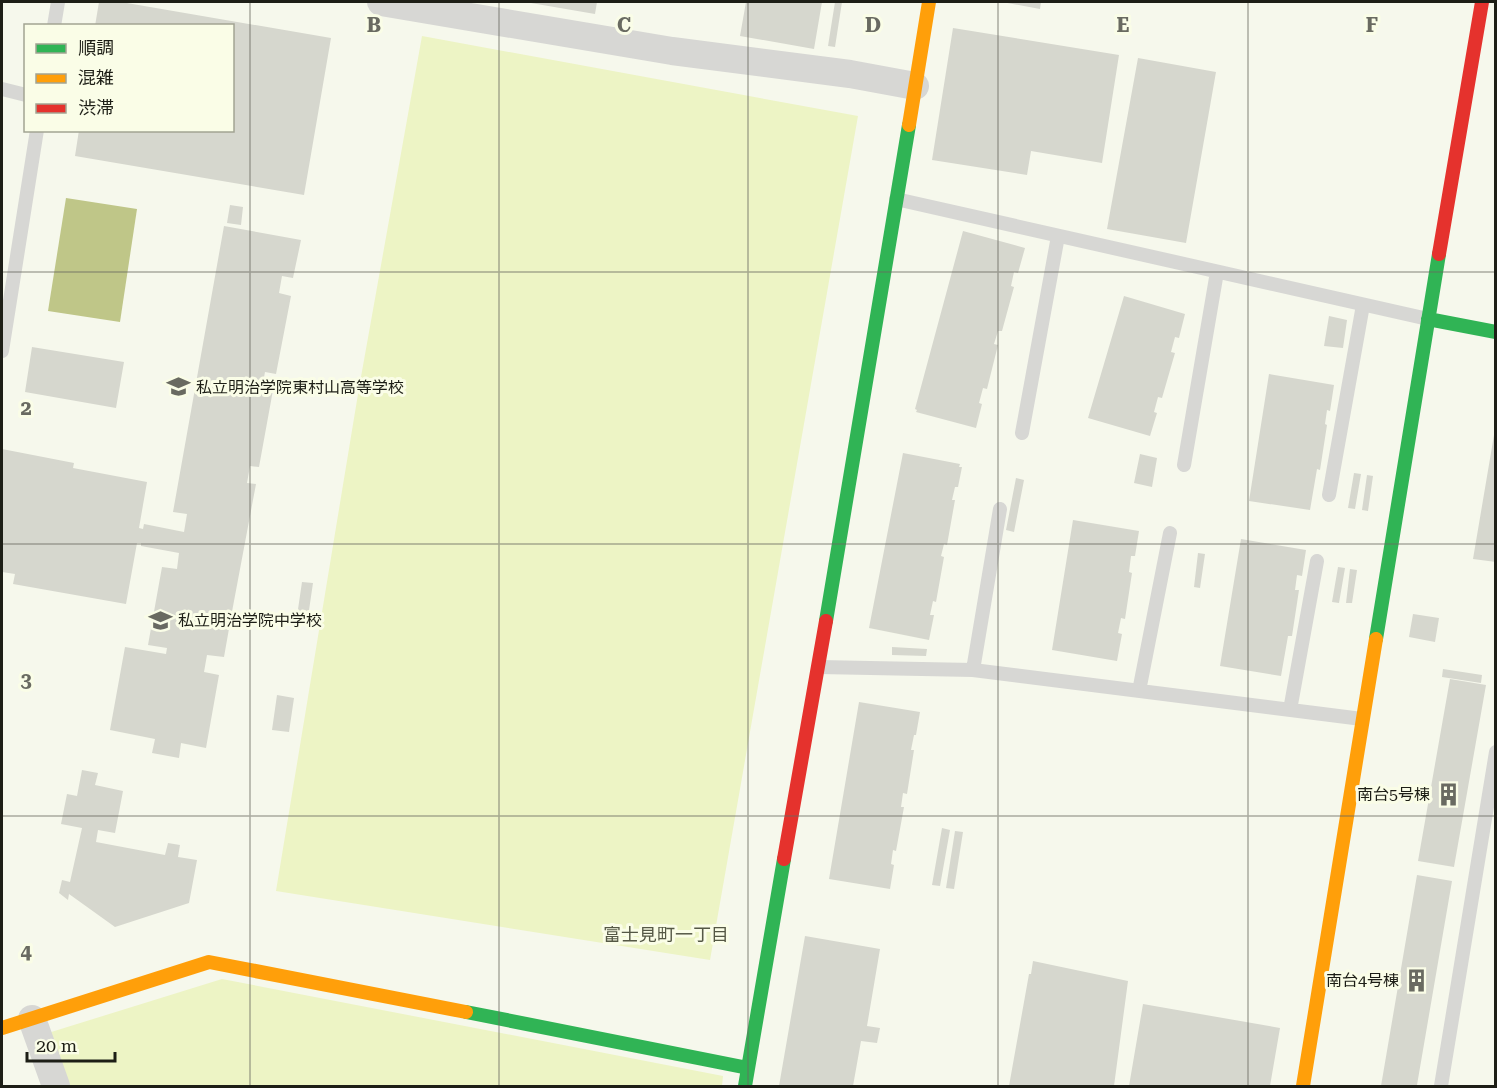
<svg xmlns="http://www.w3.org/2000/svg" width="1497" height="1088" font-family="'Roboto Serif','Noto Sans JP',serif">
  <rect width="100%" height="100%" fill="#f6f8ec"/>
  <path fill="#edf4c5" d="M422 36 858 116 710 960 276 891 359 388Z
    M222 979 723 1076 722 1086H67L48 1033Z"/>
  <path fill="#bfc688" d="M66 198 137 209 120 322 48 311Z"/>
  <path fill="#d6d7ce" d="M99 2H121L331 38 304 195 75 156 79 130H232V26H95Z
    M525 2H597L595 14Z
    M746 2H822L814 49 740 36Z
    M835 2H842L835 47 828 46Z
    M1002 2H1041L1040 9Z
    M953 28 1119 55 1102 163 1031 151 1027 175 932 160Z
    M1138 58 1216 72 1186 243 1107 229Z
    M230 205 243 207 241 225 227 223Z
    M224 226 301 240 293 278 282 276 279 293 291 296 276 374 265 372 262 388 273 390 259 467 250 466 247 483 256 484 231 617 219 614 218 621 230 623 224 657 207 655 204 672 219 675 206 748 181 743 179 758 152 753 155 739 110 730 125 647 166 654 167 648 148 645 162 567 177 569 179 553 141 546V543H137L126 604 13 584 15 574 2 572V449L74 463 73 468 147 482 139 528 143 529 144 524 184 532 187 514 173 512Z
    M963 231 1025 248 1018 273 1014 272 1011 286 1014 287 1002 331H998L994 344 998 345 987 389 983 388 979 403 982 404 976 428 916 412 917 410 915 409Z
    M1124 296 1185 314 1179 338 1175 337 1171 352 1175 353 1162 398 1158 397 1154 412 1157 413 1150 436 1088 418Z
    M1329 316 1347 320 1343 348 1324 346Z
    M32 347 124 362 116 408 25 392Z
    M1269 374 1334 385 1330 411 1327 410 1325 424 1327 425 1320 470 1317 469 1310 510 1249 501Z
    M1494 435 1496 436V562L1473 559Z
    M903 453 960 464 959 467H962L958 487H955L952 500H955L947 545 944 544 941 556 944 557 936 602 933 601 930 615H934L929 640 869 628Z
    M1140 454 1157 458 1152 487 1134 483Z
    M1354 473 1361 474 1355 509 1348 508Z
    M1367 475 1373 476 1368 511 1362 510Z
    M1016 478 1024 480 1014 532 1006 530Z
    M1073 520 1139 531 1135 556H1131L1129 572 1132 573 1125 619 1121 618 1118 633 1122 634 1117 661 1052 650Z
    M1241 539 1306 550 1302 576 1297 575 1295 590H1299L1292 636H1288L1281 676 1220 666Z
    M1198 553 1205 554 1200 588 1194 587Z
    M1338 567 1345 568 1339 603 1332 602Z
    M1350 569 1357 570 1352 603H1346Z
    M302 582 313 583 308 617 297 616Z
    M1413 614 1439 618 1435 642 1409 637Z
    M892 647 927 649 926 656 892 655Z
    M1443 669 1482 675 1481 683 1442 677Z
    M1450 679 1486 685 1454 867 1418 861Z
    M277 695 294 698 289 732 272 730Z
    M859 702 920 712 916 735H914L911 750H914L907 794 903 793 901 807H904L896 851 893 850 891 864 894 865 890 889 829 879Z
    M82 770 98 773 95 785 123 791 115 833 98 830 96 842 165 855 168 843 180 845 178 857 197 860 189 903 115 927 69 894 68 900 59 893 62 880 70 882 82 828 61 824 67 794 77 796Z
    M942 828 950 830 940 886 932 885Z
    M955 831 963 832 954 889 946 888Z
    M1417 875 1452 881 1417 1085 1381 1086Z
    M805 936 880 949 867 1026 880 1028 877 1043 861 1041 853 1086H779Z
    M1033 961 1128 981 1114 1086H1009L1029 974H1031Z
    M1143 1004 1280 1028 1270 1086H1129Z"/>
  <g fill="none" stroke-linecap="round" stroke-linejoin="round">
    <path stroke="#d7d7d4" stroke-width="14" d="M54 26 58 2
      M2 89 26 95
      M896 199 1428 319
      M2 351 37 130
      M1022 433 1058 236
      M1184 465 1217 272
      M1329 495 1363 305
      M819 667 973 670 1362 719
      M973 670 1000 509
      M1139 691 1170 533
      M1290 710 1317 561
      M1441 1086 1496 752"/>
    <path stroke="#d7d7d4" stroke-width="28" d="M381 2 672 51 850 74 915 86
      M32 1019 56 1086"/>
    <path stroke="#30b455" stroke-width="14" d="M1428 319 1496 332
      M826 621 909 125
      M1376 639 1439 254
      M466 1012 748 1068
      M745 1086 784 859"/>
    <path stroke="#ff9f0a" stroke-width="14" d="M909 125 929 2
      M2 1028 209 962 466 1012
      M1303 1086 1376 639"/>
    <path stroke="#e5322d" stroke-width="14" d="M1439 254 1482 2
      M784 859 826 621"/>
  </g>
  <path fill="none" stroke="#696a61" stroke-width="1.5" stroke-opacity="0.55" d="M250 2V1086M499 2V1086M748 2V1086M998 2V1086M1248 2V1086M2 272H1496M2 544H1496M2 816H1496"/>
  <defs>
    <symbol id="school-bare" viewBox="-9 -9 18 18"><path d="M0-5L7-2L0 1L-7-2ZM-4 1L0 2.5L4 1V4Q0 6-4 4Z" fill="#696a61" stroke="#fafde7" stroke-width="2.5" paint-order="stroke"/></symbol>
    <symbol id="building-bare" viewBox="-9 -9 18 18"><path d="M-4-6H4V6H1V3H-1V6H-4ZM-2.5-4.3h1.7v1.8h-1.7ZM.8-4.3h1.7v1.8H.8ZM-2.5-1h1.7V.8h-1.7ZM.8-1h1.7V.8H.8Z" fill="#696a61" stroke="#fafde7" stroke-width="2.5" paint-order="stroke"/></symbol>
  </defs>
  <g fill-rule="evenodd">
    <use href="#school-bare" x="162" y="370" width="33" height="33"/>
    <use href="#school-bare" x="144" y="604" width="33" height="33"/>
    <use href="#building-bare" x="1432" y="778" width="33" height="33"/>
    <use href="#building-bare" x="1400" y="964" width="33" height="33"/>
  </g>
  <g text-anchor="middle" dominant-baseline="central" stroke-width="6" stroke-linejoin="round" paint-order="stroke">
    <g font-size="16" fill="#1d1e16" stroke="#fafde7" text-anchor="start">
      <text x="196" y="387">私立明治学院東村山高等学校</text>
      <text x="178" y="620">私立明治学院中学校</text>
      <text x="1430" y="794" text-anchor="end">南台5号棟</text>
      <text x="1399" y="980" text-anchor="end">南台4号棟</text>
    </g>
    <g font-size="18" fill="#555845" stroke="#fafde7">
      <text x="666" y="934">富士見町一丁目</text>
    </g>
  </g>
  <g font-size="20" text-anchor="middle" font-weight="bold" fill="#696a61" stroke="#fafde7" stroke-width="6" stroke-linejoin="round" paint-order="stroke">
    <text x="374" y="32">B</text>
    <text x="624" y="32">C</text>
    <text x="873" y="32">D</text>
    <text x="1123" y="32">E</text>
    <text x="1372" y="32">F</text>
    <text x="26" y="415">2</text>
    <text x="26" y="687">3</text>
    <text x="26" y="959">4</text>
  </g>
  <rect width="1497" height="1088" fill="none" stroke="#1d1e16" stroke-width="6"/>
  <rect x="24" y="24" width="210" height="108" fill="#fafde7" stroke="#a2a493" stroke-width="1.5"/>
  <rect x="36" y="44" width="30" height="9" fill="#30b455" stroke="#a2a493" stroke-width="1.5"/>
  <text x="78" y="54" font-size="18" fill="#1d1e16">順調</text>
  <rect x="36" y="74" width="30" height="9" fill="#ff9f0a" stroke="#a2a493" stroke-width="1.5"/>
  <text x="78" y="84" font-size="18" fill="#1d1e16">混雑</text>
  <rect x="36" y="104" width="30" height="9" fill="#e5322d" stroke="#a2a493" stroke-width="1.5"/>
  <text x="78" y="114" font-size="18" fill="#1d1e16">渋滞</text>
  <path d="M27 1052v9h88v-9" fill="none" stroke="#1d1e16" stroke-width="3"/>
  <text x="36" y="1052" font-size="18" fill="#1d1e16" stroke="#fafde7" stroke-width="4.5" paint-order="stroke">20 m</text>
</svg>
